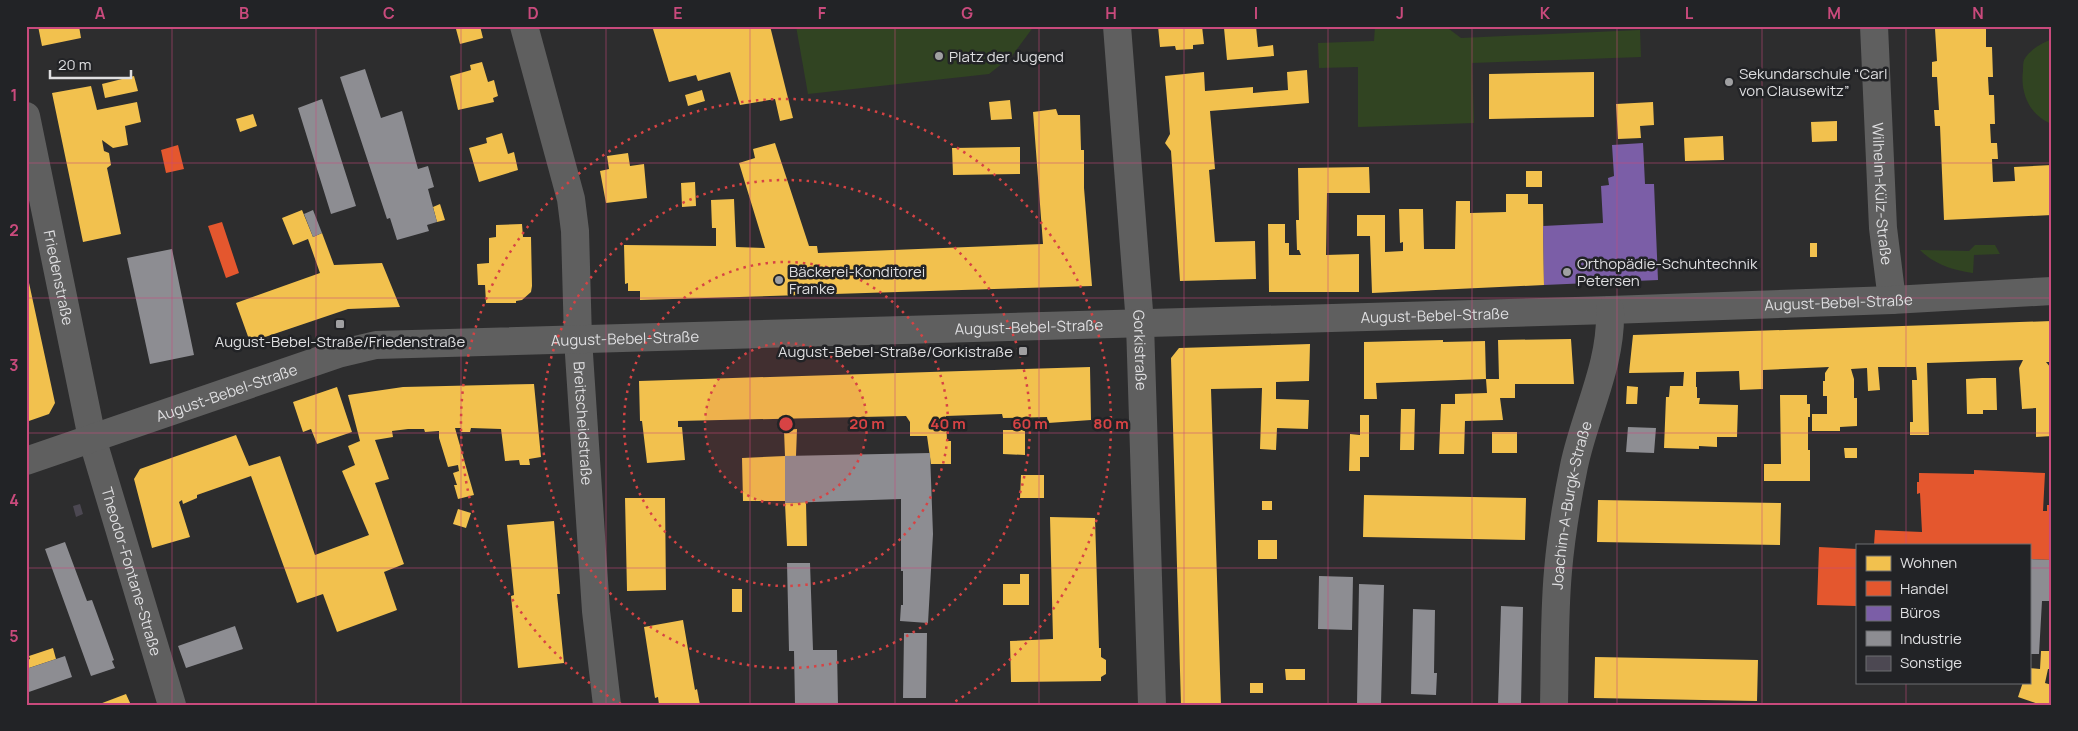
<svg xmlns="http://www.w3.org/2000/svg" width="2078" height="731" font-family="Manrope,sans-serif">
  <rect width="100%" height="100%" fill="#2d2d2e"/>
  <path fill="#314422" d="M796 26H1034L1012 56 989 74 808 94Z
    M1375 26H1445L1461 38 1640 30 1641 57 1472 63 1474 123 1358 127V67L1319 68 1318 43 1374 41Z
    M2052 39V124C2030 116 2020 93 2023 71 2023 67 2023 63 2024 60 2030 49 2042 43 2052 39Z
    M1975 245H1995L2000 254 1974 255 1973 273C1953 270 1935 265 1920 250L1969 251Z"/>
  <path fill="#f2c14e" d="M38 26H79L81 38 42 46Z
    M468 26H480L483 38 460 44 456 29Z
    M654 26H770L793 118 780 121 775 99 740 105 730 72 698 81 696 75 669 82 653 29Z
    M1158 26H1202L1204 44 1193 45V49L1176 50 1175 46 1160 47Z
    M1256 26 1258 47 1273 45 1274 56 1227 60 1224 28Z
    M1931 26H1986V47H1992L1993 77H1988L1989 95H1994L1995 124H1990L1991 143H1997L1998 159H1992L1993 182 2015 181 2014 167 2052 165V215L1944 220 1940 126H1935L1934 110H1939L1937 77H1932V62L1937 61 1935 29H1931Z
    M482 62 488 82 494 80 498 96 493 98 494 102 458 110 450 76 471 70 470 65Z
    M1307 70 1309 103 1210 111 1215 169 1209 170 1215 242 1255 241 1256 279 1180 281 1171 151 1165 143 1170 134 1165 76 1204 72 1205 91 1253 87V93L1288 90 1287 72Z
    M1594 72V117L1489 119V74Z
    M134 76 138 91 105 98 102 84Z
    M91 86 97 110 137 102 141 122 125 126 128 145 113 148 102 140 104 151 109 153 111 165 107 168 121 234 83 242 52 93Z
    M702 90 705 101 688 106 685 95Z
    M1010 100 1012 119 991 120 989 102Z
    M1653 102 1654 125 1640 126 1641 138 1618 139 1616 104Z
    M1056 109 1058 115H1080L1081 150H1084V188L1092 286 640 300V291H628V283L625 284 624 245 716 246V228H712L711 200 734 199 736 247 765 248 739 163 755 158 753 149 775 143 809 246H817L818 253 1043 244 1033 112Z
    M253 114 257 126 240 132 236 119Z
    M1837 121V141L1812 142 1811 122Z
    M502 133 508 154 514 152 518 170 479 182 469 148 487 143 486 138Z
    M1723 136 1724 160 1685 161 1684 138Z
    M1020 147V174L953 175 952 148Z
    M628 153 630 166 644 164 647 198 606 203 600 171 609 169 607 156Z
    M1369 167 1370 193H1327L1326 255 1359 254V292H1269L1268 224H1285V243H1289V255H1301L1299 250H1297L1296 220H1299L1298 168Z
    M1526 171H1542V187H1526Z
    M695 182 696 206 682 207 681 183Z
    M1506 194H1528V204H1543L1544 285 1372 293 1370 236H1357V215H1385V252L1403 251V242L1400 243 1399 209H1423L1424 249H1455L1456 201H1470V213L1506 212Z
    M440 204 445 220 437 222 433 207Z
    M302 210 313 237 322 233 334 265 382 263 400 307 348 309 250 342 236 303 320 273 308 239 293 245 282 218Z
    M522 224 523 237H531L532 286 531 292 522 300 516 301V303H486L485 285H478L477 264 489 263V238L496 237V225Z
    M1810 243H1817V257H1810Z
    M26 269 55 403 49 414 26 422Z
    M2052 321V362H2046L2051 368 2052 436 2036 437V408L2022 409 2019 368 2023 360 1927 363 1929 435H1910V422H1913L1912 380H1917L1916 367H1878L1880 390 1868 391 1867 368 1851 369 1854 379V398H1857V426L1840 427V431H1812V414H1827V396H1823V381H1825V373L1829 367 1763 370V389L1740 390 1739 371 1696 372V387H1697V398H1700L1699 404 1738 405 1737 437H1717V447L1699 446V449L1664 448 1666 397H1669L1670 386H1683L1684 372 1629 373 1633 335Z
    M1571 339 1574 384H1515V398H1500L1503 420 1465 421 1464 454H1439L1441 404H1455V394L1487 393 1486 379H1499L1498 340Z
    M1443 340V342L1485 341 1486 379 1376 383 1377 399H1364V342Z
    M1310 344 1309 381 1276 382V399L1309 400 1308 429 1277 428 1276 450 1260 449 1262 388 1211 389 1221 705H1181L1171 358 1179 348Z
    M1090 367 1091 420 1048 423 1047 417 1003 418 1002 414 946 416 947 441H951V464H931L927 436H910V422L906 416 678 421V427H682L685 460 647 463 642 421H640L639 381Z
    M1982 378H1996L1997 410H1983V414H1967L1966 379Z
    M534 384 541 457 529 459 530 465H520L519 460 505 461 501 429 471 428 470 432H461V428H455L474 495 458 499 454 485H457L453 473 459 471 458 465 448 467 439 438V431L425 432 424 429H408L392 431 393 437 375 440 389 479 375 483 404 564 384 572 397 610 337 632 323 594 297 603 251 476 197 495V498L183 504 182 500 179 502 190 537 152 548 134 479 140 469 236 435 249 466 280 456 315 555 369 535 342 471 355 465 348 446 360 441 348 395 403 387Z
    M1627 386 1638 387 1637 404H1626Z
    M337 387 352 432 317 444 311 429 303 432 293 402Z
    M1780 395H1807V404H1810V417H1808V450H1810V481H1764V464H1781Z
    M1401 409H1415L1414 450H1400Z
    M1360 415H1369V457H1360V471H1349L1350 434 1360 435Z
    M797 429 796 456H785V501H743L742 458 785 456 784 430Z
    M1003 430H1025V455L1003 454Z
    M1492 432H1517V453H1492Z
    M1844 448H1857V458H1845Z
    M1021 475H1044V498H1020Z
    M1364 495 1526 498 1525 540 1363 537Z
    M625 498H665L666 590 627 591Z
    M1598 500 1781 503 1780 545 1597 542Z
    M1262 501H1272V510H1262Z
    M806 502 807 546H787L785 503Z
    M458 509 471 513 466 528 453 524Z
    M1050 517 1095 518 1099 648H1101V657L1106 660V674L1101 677V681L1011 682 1010 641 1053 639Z
    M554 521 560 594H557L564 663 518 668 511 596 514 595 507 525Z
    M1258 540H1277V559H1258Z
    M1020 574H1029V605H1003V584H1020Z
    M732 589H742V612H732Z
    M683 620 695 690 697 689 700 705H659L658 697 655 698 644 627Z
    M53 648 56 659 26 669V660L30 659 29 656Z
    M2041 651H2052V669H2048L2045 683 2052 685V705H2041L2018 697 2023 682H2029V668L2040 669Z
    M1595 657 1758 660 1757 701 1594 698Z
    M1285 669H1305V680H1286Z
    M1250 683H1263V693H1250Z
    M126 694 131 705H97Z"/>
  <path fill="#e4572e" d="M178 145 184 169 166 173 161 150Z
    M222 222 239 273 226 278 208 226Z
    M1974 470 2045 473 2043 511H2047V505H2052V560L2029 559V545H1874L1875 530 1922 532 1920 493 1917 494V482H1919V473L1974 474Z
    M1819 547 1857 549 1856 606 1817 605Z"/>
  <path fill="#7b5ea7" d="M1643 143 1645 184H1654L1658 280 1544 285 1543 226 1603 223 1601 186 1609 185 1608 178 1614 176 1612 145Z"/>
  <path fill="#8d8d92" d="M365 69 381 118 402 111 418 169 428 166 434 187 428 189 437 222 427 225 429 231 397 240 390 218 387 219 340 77Z
    M322 99 356 206 331 214 298 108Z
    M313 210 322 233 313 237 304 214Z
    M172 249 194 355 150 364 127 258Z
    M1628 427 1656 428 1654 453 1626 452Z
    M930 453 933 534 928 623 900 621 901 605H903V571H901V499L785 503V456Z
    M65 542 87 601 92 600 114 660 112 661 115 668 91 676 45 549Z
    M2029 559 2052 560V601H2042L2039 654H2029Z
    M787 563H810L813 650H837L838 705H795L794 651H789Z
    M1319 576 1353 577 1352 630 1318 629Z
    M1359 584 1384 585 1381 705H1357Z
    M1501 606 1523 607 1521 705H1498Z
    M1413 609 1435 610 1434 673H1437L1436 695 1411 694Z
    M235 626 243 649 186 668 178 646Z
    M904 633H927L926 698H903Z
    M65 656 72 677 26 693V669Z"/>
  <path fill="#4c4852" d="M80 504 83 514 76 517 73 506Z"/>
  <g fill="none" stroke-linecap="round" stroke-linejoin="round">
    <g stroke="#5f5f5f" stroke-width="28">
      <path id="s1" d="M524 26 571 199 575 231 578 339 596 611 607 705"/>
      <path id="s2" d="M1117 26 1140 324 1152 705"/>
      <path id="s3" d="M1874 26 1883 228 1892 300"/>
      <path id="s4" d="M26 116 92 438 172 705"/>
      <path id="s5" d="M26 461 338 354 376 345 1610 310 1892 300 2052 291"/>
      <path id="s6" d="M1554 705C1555 660 1554 615 1558 571 1561 536 1567 500 1574 466 1585 413 1612 365 1610 310"/>
    </g>
  </g>
  <path fill="none" stroke="#c94a7c" stroke-width="1" stroke-opacity="0.55" d="M172 26V705M316 26V705M461 26V705M606 26V705M750 26V705M895 26V705M1039 26V705M1184 26V705M1328 26V705M1472 26V705M1617 26V705M1762 26V705M1906 26V545M26 163H2052M26 298H2052M26 433H2052M26 568H1857M2029 568H2052M1906 682V705"/>
  <circle cx="786" cy="424" r="81" fill="#d74344" fill-opacity=".12"/>
  <g fill="none" stroke="#d74344" stroke-width="2.5" stroke-dasharray="2.5 5">
    <circle cx="786" cy="424" r="81"/>
    <circle cx="786" cy="424" r="162"/>
    <circle cx="786" cy="424" r="244"/>
    <path d="M621 704A325 325 0 1 1 951 704"/>
  </g>
  <g fill="#a0a0a2" stroke="#222326" stroke-width="2">
    <circle cx="939" cy="56" r="5"/>
    <circle cx="1729" cy="82" r="5"/>
    <circle cx="1567" cy="272" r="5"/>
    <circle cx="779" cy="280" r="5"/>
    <rect x="335" y="319" width="10" height="10" rx="2.5"/>
    <rect x="1018" y="346" width="10" height="10" rx="2.5"/>
  </g>
  <g text-anchor="middle" dominant-baseline="central" stroke-width="5" stroke-linejoin="round" paint-order="stroke">
    <g font-size="15" fill="#dedee0" stroke="#222326" text-anchor="start">
      <text x="949" y="56">Platz der Jugend</text>
      <text x="1739" y="73">Sekundarschule “Carl<tspan x="1739" dy="17">von Clausewitz”</tspan></text>
      <text x="1577" y="263">Orthopädie-Schuhtechnik<tspan x="1577" dy="17">Petersen</tspan></text>
      <text x="789" y="271">Bäckerei-Konditorei<tspan x="789" dy="17">Franke</tspan></text>
      <text x="340" y="341" text-anchor="middle">August-Bebel-Straße/Friedenstraße</text>
      <text x="1013" y="351" text-anchor="end">August-Bebel-Straße/Gorkistraße</text>
    </g>
    <g font-size="15" fill="#dedee0" stroke="#222326">
      <text stroke="none"><textPath href="#s3" startOffset="168">Wilhelm-Külz-Straße</textPath></text>
      <text stroke="none"><textPath href="#s4" startOffset="165">Friedenstraße</textPath></text>
      <text stroke="none"><textPath href="#s5" startOffset="1832">August-Bebel-Straße</textPath></text>
      <text stroke="none"><textPath href="#s5" startOffset="1428">August-Bebel-Straße</textPath></text>
      <text stroke="none"><textPath href="#s5" startOffset="1022">August-Bebel-Straße</textPath></text>
      <text stroke="none"><textPath href="#s5" startOffset="618">August-Bebel-Straße</textPath></text>
      <text stroke="none"><textPath href="#s2" startOffset="325">Gorkistraße</textPath></text>
      <text stroke="none"><textPath href="#s5" startOffset="212">August-Bebel-Straße</textPath></text>
      <text stroke="none"><textPath href="#s1" startOffset="404">Breitscheidstraße</textPath></text>
      <text stroke="none"><textPath href="#s6" startOffset="201">Joachim-A-Burgk-Straße</textPath></text>
      <text stroke="none"><textPath href="#s4" startOffset="468">Theodor-Fontane-Straße</textPath></text>
    </g>
  </g>
  <circle cx="786" cy="424" r="8" fill="#d74344" stroke="#222326" stroke-width="2.5"/>
  <g font-size="15" text-anchor="middle" font-weight="bold" fill="#d74344" stroke="#222326" stroke-width="5" stroke-linejoin="round" paint-order="stroke">
    <text x="867" y="429">20 m</text>
    <text x="948" y="429">40 m</text>
    <text x="1030" y="429">60 m</text>
    <text x="1111" y="429">80 m</text>
  </g>
  <rect width="2078" height="731" fill="none" stroke="#222326" stroke-width="55"/>
  <rect x="1856" y="544" width="175" height="140" fill="#222326" stroke="#6d6e70"/>
  <rect x="1866" y="556" width="25" height="15" fill="#f2c14e" stroke="#6d6e70"/>
  <text x="1900" y="568" font-size="15" fill="#dedee0">Wohnen</text>
  <rect x="1866" y="581" width="25" height="15" fill="#e4572e" stroke="#6d6e70"/>
  <text x="1900" y="594" font-size="15" fill="#dedee0">Handel</text>
  <rect x="1866" y="606" width="25" height="15" fill="#7b5ea7" stroke="#6d6e70"/>
  <text x="1900" y="618" font-size="15" fill="#dedee0">Büros</text>
  <rect x="1866" y="631" width="25" height="15" fill="#8d8d92" stroke="#6d6e70"/>
  <text x="1900" y="644" font-size="15" fill="#dedee0">Industrie</text>
  <rect x="1866" y="656" width="25" height="15" fill="#4c4852" stroke="#6d6e70"/>
  <text x="1900" y="668" font-size="15" fill="#dedee0">Sonstige</text>
  <path d="M50 70v8h81v-8" fill="none" stroke="#dedee0" stroke-width="2.5"/>
  <text x="58" y="70" font-size="15" fill="#dedee0" stroke="#222326" stroke-width="4" paint-order="stroke">20 m</text>
  <rect x="28" y="28" width="2022" height="676" fill="none" stroke="#c94a7c" stroke-width="2"/>
  <g font-size="16" text-anchor="middle" font-weight="bold" fill="#c94a7c">
    <text x="100" y="19">A</text>
    <text x="244" y="19">B</text>
    <text x="389" y="19">C</text>
    <text x="533" y="19">D</text>
    <text x="678" y="19">E</text>
    <text x="822" y="19">F</text>
    <text x="967" y="19">G</text>
    <text x="1111" y="19">H</text>
    <text x="1256" y="19">I</text>
    <text x="1400" y="19">J</text>
    <text x="1545" y="19">K</text>
    <text x="1689" y="19">L</text>
    <text x="1834" y="19">M</text>
    <text x="1978" y="19">N</text>
    <text x="14" y="101">1</text>
    <text x="14" y="236">2</text>
    <text x="14" y="371">3</text>
    <text x="14" y="506">4</text>
    <text x="14" y="642">5</text>
  </g>
</svg>
